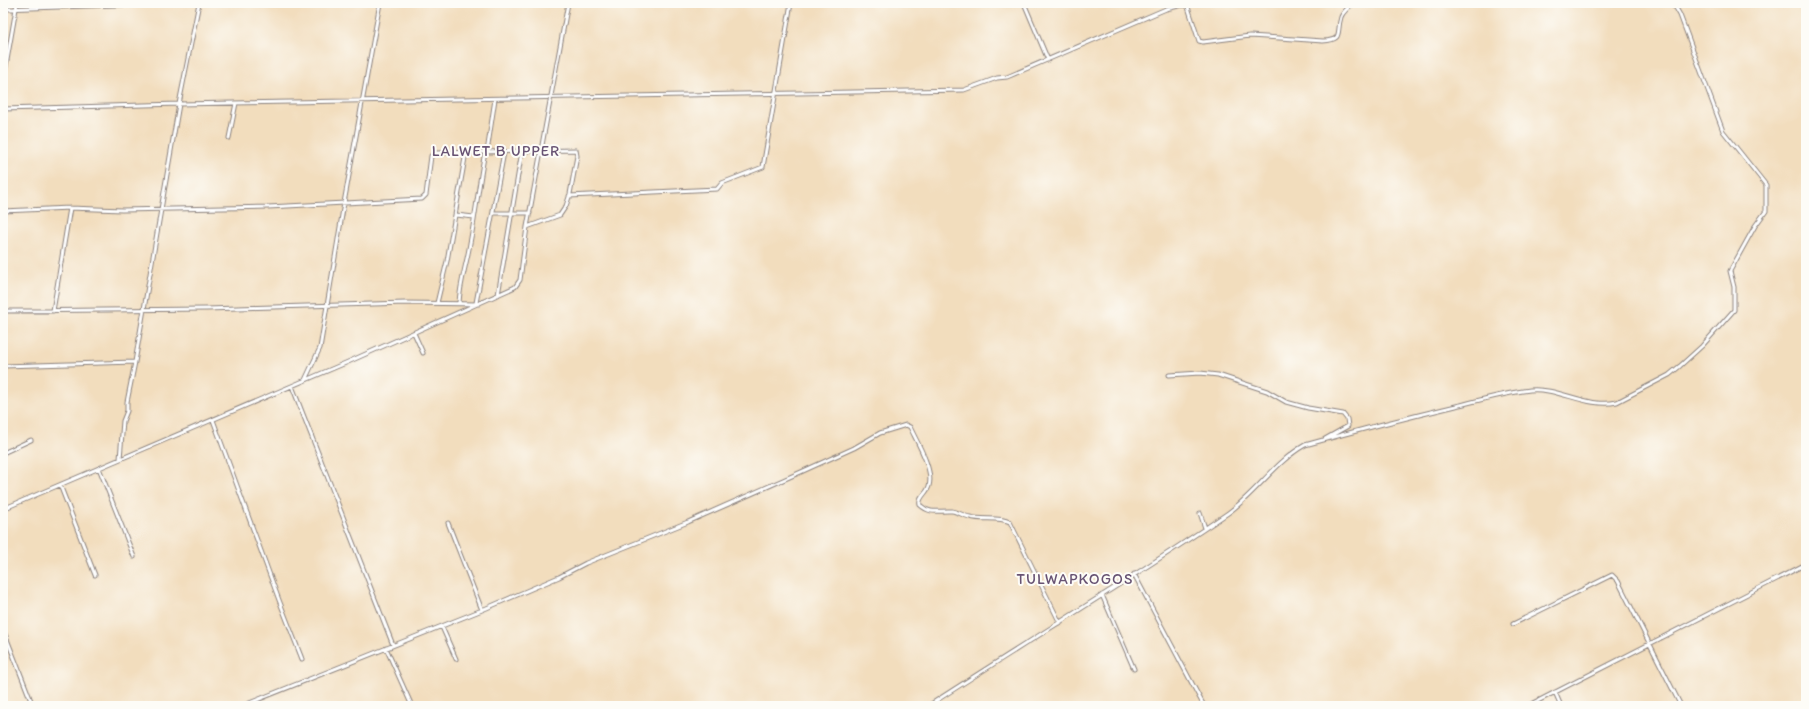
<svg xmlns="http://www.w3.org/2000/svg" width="1809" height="709" font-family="Itim,sans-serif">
  <rect width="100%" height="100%" fill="#fdfcf7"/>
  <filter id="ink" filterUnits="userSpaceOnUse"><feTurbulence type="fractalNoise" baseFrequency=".025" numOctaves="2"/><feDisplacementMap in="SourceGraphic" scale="8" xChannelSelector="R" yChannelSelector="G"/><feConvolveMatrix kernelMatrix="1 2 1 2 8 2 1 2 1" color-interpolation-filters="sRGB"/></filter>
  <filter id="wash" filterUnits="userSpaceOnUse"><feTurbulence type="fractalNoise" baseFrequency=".012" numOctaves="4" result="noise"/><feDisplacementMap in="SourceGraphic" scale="16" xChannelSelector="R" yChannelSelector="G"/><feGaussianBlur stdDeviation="0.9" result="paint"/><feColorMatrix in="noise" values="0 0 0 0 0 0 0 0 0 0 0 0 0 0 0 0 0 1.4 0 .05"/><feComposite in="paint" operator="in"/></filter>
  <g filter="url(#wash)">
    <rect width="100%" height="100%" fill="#f2ddbd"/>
  </g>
  <g filter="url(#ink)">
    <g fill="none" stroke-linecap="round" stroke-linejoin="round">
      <defs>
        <path id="minor" d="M1024 3 1048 60
          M3 9 171 3
          M3 83 17 3
          M3 109 179 104 964 90 997 78 1007 77 1166 9 1187 4 1199 41 1203 42 1250 36 1323 41C1344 40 1336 33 1341 17 1343 12 1350 6 1354 3
          M229 138 236 103
          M487 152 495 99
          M569 196 717 189 722 183 763 167 791 3
          M3 211 70 208 122 210 268 207 422 199 426 195 431 156 436 153 576 150 577 156 570 194 566 206 560 215 527 227
          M493 213H530
          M456 215 474 217
          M498 295 522 151
          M437 303 447 261 466 152
          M459 303C460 282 467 263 470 243 476 213 479 182 485 152
          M476 303 504 152
          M3 311 207 309 406 303 479 304
          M53 311 70 208
          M414 333 423 353
          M3 366 135 362
          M1169 375 1200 373 1218 375 1267 391 1286 402 1308 408 1343 414 1347 419 1348 426 1325 439
          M305 380 320 348 344 203 380 3
          M292 386 393 645
          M213 420 279 600 302 659
          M3 453 31 440
          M120 459 123 421 127 411V402L135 362 179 104 199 3
          M99 468 134 557
          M60 485 95 575
          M3 509 348 362 515 287 520 280 527 227 568 3
          M1200 513 1205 528
          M448 523 482 610
          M1134 574 1204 706
          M1102 595 1134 669
          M1513 624 1612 575 1618 581 1681 706
          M442 627 456 659
          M3 629 33 706
          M386 648 412 706
          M1555 692 1561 706
          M148 703 149 706
          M242 706 482 610 559 577 586 563 688 522 801 472 854 448 880 433 906 425 910 427C917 442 934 470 929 486 927 494 918 497 920 505 931 515 939 510 952 511 958 512 964 516 970 517 983 521 997 516 1010 522L1060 623
          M928 706C1028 641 1130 580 1228 513 1256 493 1275 462 1305 445 1355 431 1405 418 1456 406 1480 400 1505 393 1530 390 1558 387 1588 409 1617 402L1669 375 1680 366 1702 346 1734 310V287L1730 271 1755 226 1766 211V185L1723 131 1680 15 1676 8 1668 3
          M1528 706 1806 564"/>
      </defs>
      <use href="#minor" stroke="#8a807c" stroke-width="5"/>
      <use href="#minor" stroke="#fff" stroke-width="3"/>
    </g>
  </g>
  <g text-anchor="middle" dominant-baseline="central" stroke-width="4" stroke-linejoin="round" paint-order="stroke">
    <g font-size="15" letter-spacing="1" fill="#685373" stroke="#fdfcf7">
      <text x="496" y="151">LALWET B UPPER</text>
      <text x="1075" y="579">TULWAPKOGOS</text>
    </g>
  </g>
  <rect width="1809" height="709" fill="none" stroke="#fdfcf7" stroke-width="16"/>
</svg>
